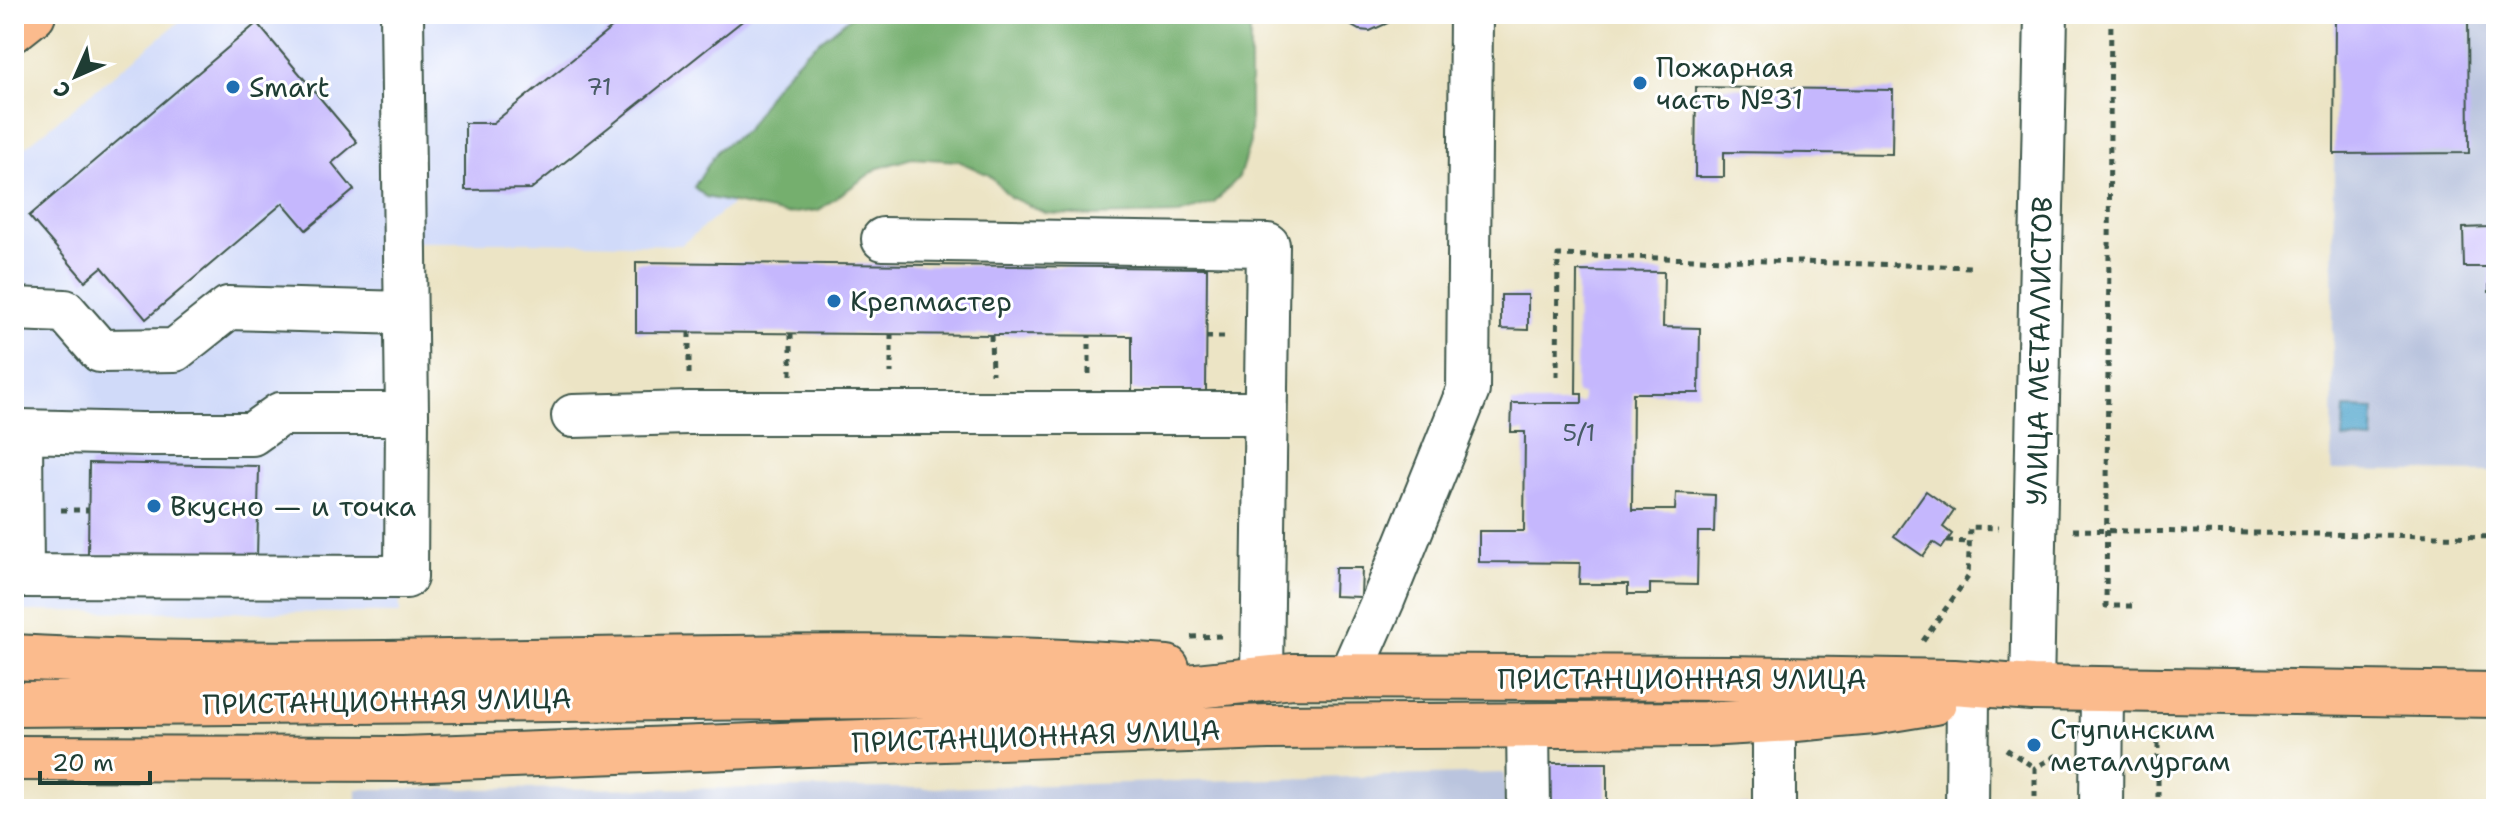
<svg xmlns="http://www.w3.org/2000/svg" width="2510" height="823" font-family="'Shantell Sans',sans-serif">
  <rect width="100%" height="100%" fill="#fff"/>
  <filter id="ink" filterUnits="userSpaceOnUse"><feTurbulence type="fractalNoise" baseFrequency=".0125" numOctaves="2"/><feDisplacementMap in="SourceGraphic" scale="16" xChannelSelector="R" yChannelSelector="G"/><feConvolveMatrix kernelMatrix="1 2 1 2 8 2 1 2 1" color-interpolation-filters="sRGB"/></filter>
  <filter id="wash" filterUnits="userSpaceOnUse"><feTurbulence type="fractalNoise" baseFrequency=".006" numOctaves="4" result="noise"/><feDisplacementMap in="SourceGraphic" scale="32" xChannelSelector="R" yChannelSelector="G"/><feGaussianBlur stdDeviation="1.8" result="paint"/><feColorMatrix in="noise" values="0 0 0 0 0 0 0 0 0 0 0 0 0 0 0 0 0 1.4 0 .05"/><feComposite in="paint" operator="in"/></filter>
  <g filter="url(#wash)">
    <rect width="100%" height="100%" fill="#ece4c5"/>
    <path fill="#d0daf9" d="M189 14H968L681 245 530 242H392L400 613 14 611V156Z"/>
    <path fill="#bac4de" d="M2335 14H2496V472L2332 470Z
      M1504 773 1505 809H357V789L935 788Z"/>
    <path fill="#74af6e" stroke="#4a7651" stroke-width="2" d="M854 14H1250V142L1239 177 1214 203 1179 214 1090 216 1045 213 1010 197 989 175 958 161 912 158 878 168 819 210 786 214 706 197 694 187 718 150 746 130 775 85 806 52Z"/>
    <path fill="#50a4cc" stroke="#387080" stroke-width="2" d="M2344 408 2374 409 2373 441 2343 439Z"/>
    <g id="blocks">
      <path fill="#c5b7fd" d="M629 14H751L531 189 465 190V123H493Z
        M1340 14H1396L1388 23 1370 31 1359 30 1350 25Z
        M2335 14H2468L2469 153 2334 154Z
        M257 23 357 142 332 163 354 190 306 230 283 203 146 319 102 267 85 281 29 216Z
        M1696 87 1893 90 1892 154 1724 152V177H1695Z
        M2488 203H2496V292H2489V267H2464L2463 228 2488 227Z
        M636 262 1207 268 1206 392 1132 391V336L636 332Z
        M1577 271 1664 272 1663 327 1700 328 1699 393H1633L1632 510H1675L1676 493 1715 495 1714 532H1698L1697 585 1650 584V594H1628V584H1579L1580 563 1479 562V531H1524L1525 432H1511L1512 403H1582V394H1576Z
        M1501 295H1528V330L1501 329Z
        M89 463 259 466 257 558 88 555Z
        M1926 491 1954 511 1943 527 1952 534 1942 548 1933 542 1923 556 1894 536Z
        M1335 568H1362L1361 597 1334 596Z
        M1547 763H1607V803L1748 805V809H1546Z"/>
    </g>
  </g>
  <g filter="url(#ink)">
    <use href="#blocks" fill-opacity="0" stroke="#3e564a" stroke-width="2"/>
    <g fill="none" stroke-linecap="round" stroke-linejoin="round">
      <defs>
        <path id="minor" d="M402 14 407 414 406 577 22 576 21 431 142 434H252L280 414H407
          M883 239 1268 245 1262 674
          M14 309 65 311 100 351 175 350 228 308 405 313
          M573 416 689 413H1265
          M1349 677 1384 598 1468 390 1471 14
          M2032 688 2046 14
          M1528 725 1529 809
          M1774 809V720
          M1967 809 1968 697
          M2101 809 2102 689"/>
        <path id="major" d="M14 29 33 14
          M14 657C398 678 783 640 1167 668
          M14 704 1119 694 1293 676 1728 678 1954 682 2032 688 2496 695
          M14 758 403 759 1268 727 1705 724 1795 719 1873 712 1934 702"/>
      </defs>
      <use href="#minor" stroke="#3e564a" stroke-width="46"/>
      <use href="#major" stroke="#3e564a" stroke-width="48"/>
      <path stroke="#3e564a" stroke-width="5" stroke-dasharray="6 6" stroke-linecap="butt" d="M2111 14 2106 606H2135
        M689 332V375
        M791 333V376
        M891 334V373
        M991 335 992 374
        M1206 337H1229
        M1089 374V335
        M1557 377 1558 255 1972 267
        M61 510H88
        M2073 530 2496 537
        M1947 541 1969 542
        M1191 637 1225 636
        M1923 641 1968 577 1970 527 1999 528
        M2006 749 2035 768
        M2035 809V768L2061 753
        M2158 809V735"/>
      <use href="#minor" stroke="#fff" stroke-width="42"/>
      <use href="#major" stroke="#fbbb8d" stroke-width="44"/>
    </g>
  </g>
  <g fill="#1f6fb2" stroke="#fff" stroke-width="3">
    <circle cx="1640" cy="83" r="8"/>
    <circle cx="233" cy="87" r="8"/>
    <circle cx="834" cy="301" r="8"/>
    <circle cx="154" cy="506" r="8"/>
    <circle cx="2034" cy="745" r="8"/>
  </g>
  <g text-anchor="middle" dominant-baseline="central" stroke-width="6" stroke-linejoin="round" paint-order="stroke">
    <g font-size="24" fill="#485c66">
      <text x="599" y="87">71</text>
      <text x="1579" y="433">5/1</text>
    </g>
    <g font-size="28" fill="#1f3d34" stroke="#fff" text-anchor="start">
      <text x="1656" y="67">Пожарная<tspan x="1656" dy="32">часть №31</tspan></text>
      <text x="249" y="87">Smart</text>
      <text x="850" y="301">Крепмастер</text>
      <text x="170" y="506">Вкусно — и точка</text>
      <text x="2050" y="729">Ступинским<tspan x="2050" dy="32">металлургам</tspan></text>
    </g>
    <g font-size="28" fill="#1f3d34" stroke="#fff">
      <text transform="translate(2039 351) rotate(-89)">УЛИЦА МЕТАЛЛИСТОВ</text>
      <text x="1682" y="679">ПРИСТАНЦИОННАЯ УЛИЦА</text>
      <text transform="translate(387 701) rotate(-1)">ПРИСТАНЦИОННАЯ УЛИЦА</text>
      <text transform="translate(1036 736) rotate(-2)">ПРИСТАНЦИОННАЯ УЛИЦА</text>
    </g>
  </g>
  <rect width="2510" height="823" fill="none" stroke="#fff" stroke-width="48"/>
  <g transform="translate(76 76) rotate(225)" stroke="#ffffff" stroke-width="6" paint-order="stroke">
  <path d="M0-6L14 30L0 20L-14 30Z" fill="#1f3d34"/>
  <text y="-12" font-size="22" font-weight="bold" text-anchor="middle" fill="#1f3d34">С</text>
  </g>
  <path d="M40 771v12h110v-12" fill="none" stroke="#1f3d34" stroke-width="4"/>
  <text x="52" y="771" font-size="24" fill="#1f3d34" stroke="#ffffff" stroke-width="6" paint-order="stroke">20 m</text>
</svg>
